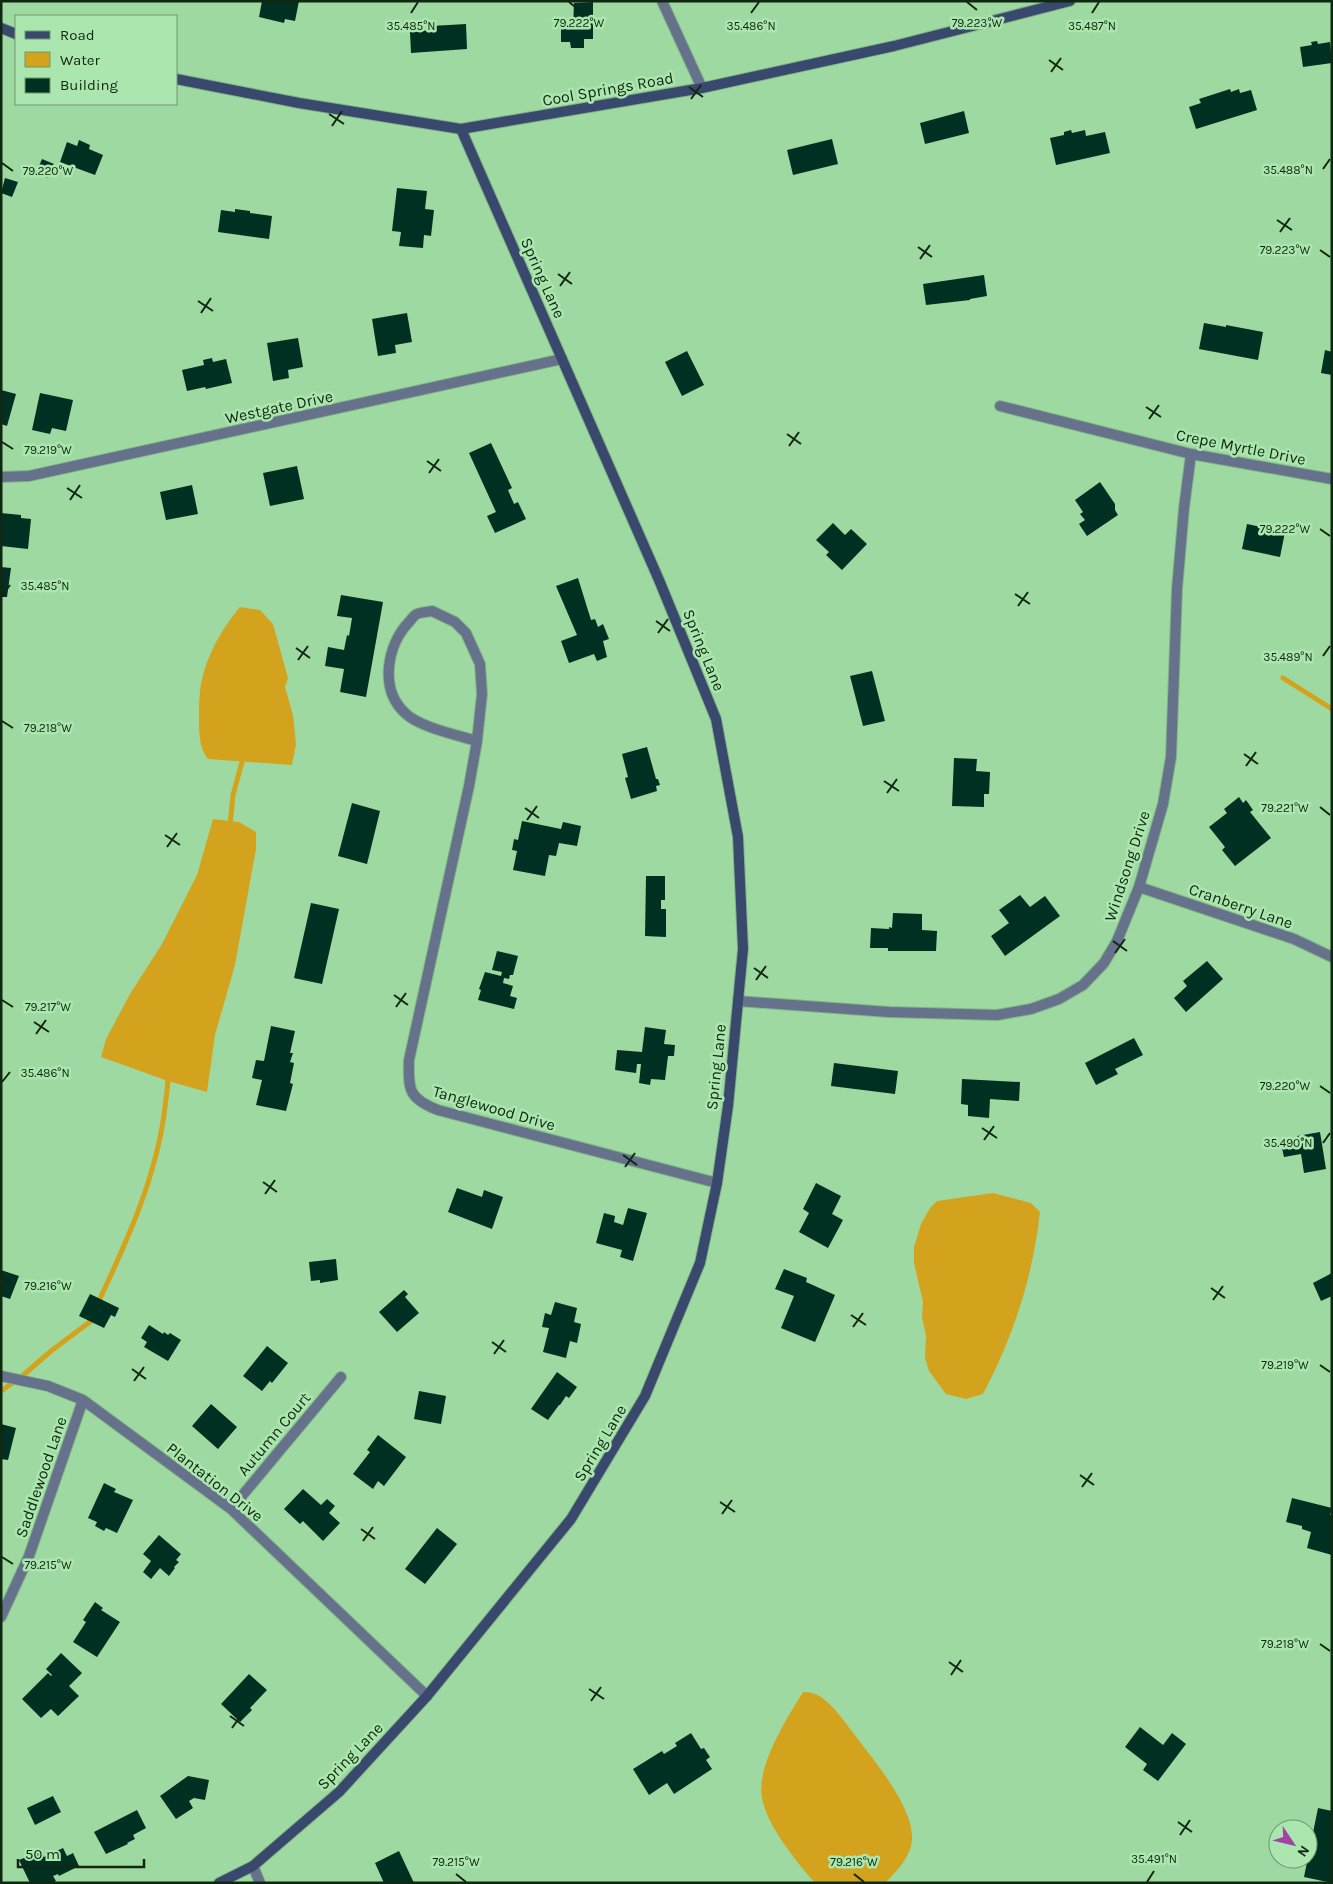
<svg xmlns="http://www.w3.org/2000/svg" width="1333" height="1884" font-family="Karla,sans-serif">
  <rect width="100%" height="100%" fill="#9fd9a2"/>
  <path fill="#d4a31d" d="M240 607 260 610 273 624 288 678 285 687 293 715 296 744 292 765 208 759C199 748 199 732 199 718 199 709 199 700 200 691 204 660 220 631 240 607Z
    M213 819 239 822 256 832V849L235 965 215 1035 207 1092 168 1081 101 1057 106 1039 130 994 162 944 197 875Z
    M993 1193 1031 1203 1040 1212C1033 1276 1013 1338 983 1394L966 1399 946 1394 929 1371 925 1358 926 1336 922 1317 923 1302 914 1263V1247L921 1224 930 1208 937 1201Z
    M803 1692C809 1692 815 1693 821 1697 834 1706 844 1721 854 1734 872 1758 914 1807 912 1839 911 1857 897 1871 885 1883H815C796 1861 767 1826 762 1798 756 1766 787 1718 803 1692Z"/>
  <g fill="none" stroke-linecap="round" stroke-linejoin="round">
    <path stroke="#d4a31d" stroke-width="5" d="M1283 678 1332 709
      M230 826 233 795 242 762 241 756
      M98 1303C127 1241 157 1176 165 1107 166 1097 168 1087 168 1077
      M1 1391 20 1378 51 1351 91 1321 93 1316"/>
  </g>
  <path fill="#003021" d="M262 1H299L295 21 285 19 284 23 259 17Z
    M593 2V39H584V48H571L570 42H561V29H573L574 3Z
    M466 24 467 49 411 53 410 32 431 30V26Z
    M1317 41 1318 44 1330 42 1332 63 1303 67 1300 47 1312 45 1311 42Z
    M1230 89 1231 92 1239 89 1240 93 1251 90 1257 110 1196 129 1189 107 1201 103 1199 99Z
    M964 111 969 133 925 144 920 123Z
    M1071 130 1072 133 1085 130 1086 136 1105 132 1110 153 1056 165 1050 138 1064 135V132Z
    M832 139 838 164 793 175 787 150Z
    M79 140 90 145 89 149 103 155 95 175 60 162 67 142 77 146Z
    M42 159 54 164 48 178 36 173Z
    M5 178 18 182 12 197 1 193Z
    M397 188 427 191 425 209 434 210 431 236 424 235 423 248 399 246 401 232 392 231Z
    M235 209 250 211V213L272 216 269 239 218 232 221 210 235 212Z
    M984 275 987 296 970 299V300L926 305 923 284Z
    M407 313 412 342 395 345 396 353 378 356 372 319Z
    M1204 323 1226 327V325L1263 332 1258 360 1199 349Z
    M298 338 303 367 288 370 289 378 273 381 267 343Z
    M1325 350 1332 352V375L1321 373Z
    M687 351 704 385 682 396 665 362Z
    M212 358 213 362 226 359 232 383 206 389 205 387 187 391 182 370 204 365 203 360Z
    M1 390 16 394 7 426 1 424Z
    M40 393 73 400 66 431 52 428 50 434 32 430Z
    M491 443 512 488 508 490 514 504 518 502 526 519 495 533 487 516 496 512 469 453Z
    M297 466 304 499 270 506 263 473Z
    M1100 482 1115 504V510L1118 515 1087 536 1079 524 1085 520 1080 514 1083 512 1075 500Z
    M192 485 198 514 166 520 160 492Z
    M1 513 21 515V518L31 519 28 549 1 546Z
    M833 523 845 535 851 529 867 544 842 570 826 555 829 552 816 540Z
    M1247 524 1285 532 1280 557 1242 549Z
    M1 567 11 568 7 597H1Z
    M578 578 591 620 595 619 598 627 603 624 609 639 603 641 607 657 597 661 594 654 569 663 561 641 577 635 556 586Z
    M341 595 383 602 366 697 340 692 344 669 325 666 328 647 344 650 347 635 349 636 352 618 337 616Z
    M872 671 885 721 863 726 850 676Z
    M647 747 656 779H658L660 785 656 786 657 791 631 799 625 778 628 777 622 754Z
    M954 758 977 759 976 771 990 772 989 794H984V807L952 806Z
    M1239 797 1243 803 1246 800 1253 810 1250 812 1271 838 1235 866 1222 850 1225 847 1209 827 1227 813 1224 809Z
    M352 803 380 811 367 864 338 856Z
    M522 821 561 829 563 822 581 826 577 846 559 843 556 856 549 855 545 876 513 870 517 851 512 850 514 839 518 840Z
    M646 876H665V900H661V909H666V937L645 936Z
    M1020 895 1030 907 1045 896 1060 916 1005 956 991 936 1009 923 999 910Z
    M311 903 339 909 322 984 294 978Z
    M893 913 922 914V930L937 931 936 951H888V948H870L871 928 889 929V927L892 928Z
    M497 951 518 956 513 975H510L509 979 504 978 503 983 513 986 510 996 517 998 514 1009 478 1000 481 990 479 989 485 972 501 976 502 972 492 970Z
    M1207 961 1223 979 1186 1012 1174 998 1187 986 1183 981Z
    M271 1026 295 1031 290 1053H293L290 1062 294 1063 290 1083 293 1084 286 1111 256 1105 262 1080 252 1078 256 1060 264 1061Z
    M645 1027 666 1030 664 1044 675 1045 674 1056H668L665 1080 651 1079 650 1085 639 1083 641 1064H637L636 1073 615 1070 617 1050 642 1052Z
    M1134 1038 1143 1055 1115 1069 1118 1074 1096 1085 1085 1063Z
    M834 1063 898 1071 895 1094 831 1086Z
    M962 1079 1020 1082 1019 1101 990 1099 989 1118 968 1116V1105L961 1104Z
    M1320 1132 1326 1169 1304 1173 1301 1154 1284 1157 1282 1148 1298 1145 1297 1136Z
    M816 1183 841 1196 832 1214 843 1220 828 1248 799 1232 809 1213 803 1209Z
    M457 1188 482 1197 484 1190 503 1197 492 1229 448 1212Z
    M628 1208 647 1213 633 1261 620 1257 622 1250 596 1243 604 1213 615 1216 614 1222 623 1225Z
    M336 1259 338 1280 320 1283V1280L311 1281 309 1262Z
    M784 1269 807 1278 806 1282 835 1295 815 1342 781 1328 794 1296 775 1289Z
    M1 1270 19 1276 10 1299 1 1296Z
    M1332 1273V1296L1321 1301 1313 1283Z
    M404 1290 408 1294 405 1297 419 1313 397 1332 379 1312Z
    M90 1294 119 1308 115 1317 111 1315 104 1328 79 1316Z
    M555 1302 577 1308 574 1322 581 1324 577 1343 570 1341 566 1358 543 1352 549 1328 542 1327 545 1313 551 1315Z
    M149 1325 163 1334 164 1332 168 1335 170 1333 181 1340 168 1361 144 1347 147 1342 141 1338Z
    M267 1346 288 1363 272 1383 270 1381 262 1391 243 1376Z
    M557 1372 577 1387 569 1398 566 1396 560 1405H559L548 1420 531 1409Z
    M419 1391 446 1396 441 1424 414 1419Z
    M211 1404 237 1427 218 1449 192 1426Z
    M1 1424 16 1428 8 1460 1 1459Z
    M378 1435 406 1457 384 1486 378 1481 373 1489 353 1474 370 1452 367 1450Z
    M104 1483 116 1489 114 1492 133 1500 117 1533 106 1528 104 1531 95 1526 97 1522 88 1518Z
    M303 1489 321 1505 327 1499 335 1506 329 1513 340 1523 323 1541 303 1521 300 1524 284 1509Z
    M1292 1498 1332 1508 1330 1515H1332V1555L1307 1548 1311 1532 1302 1529V1526L1286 1522Z
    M437 1528 457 1544 425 1584 405 1569Z
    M159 1535 181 1554 176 1560 179 1562 174 1567 175 1568 169 1576 160 1568 151 1579 143 1572 151 1561 143 1554Z
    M95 1602 103 1608 101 1610 120 1622 97 1657 73 1642 86 1622 83 1620Z
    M61 1653 82 1673 69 1686 79 1696 58 1716 51 1709 41 1718 22 1699 48 1673 51 1676 52 1675 46 1669Z
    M249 1674 267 1690 250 1708 252 1710 240 1722 221 1704Z
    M1140 1727 1163 1745 1172 1733 1186 1744 1158 1781 1143 1770 1147 1764 1125 1747Z
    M691 1733 701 1749 704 1748 710 1757 706 1760 712 1769 674 1794 667 1783 649 1795 633 1769 662 1751 664 1754 677 1746 675 1743Z
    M188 1776 209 1780 205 1800 194 1798 189 1801 193 1808 176 1819 160 1796Z
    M53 1796 61 1812 35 1825 27 1808Z
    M1318 1808 1332 1811V1883L1304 1877Z
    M137 1810 146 1828 133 1835 135 1839 127 1843 128 1844 106 1854 94 1832Z
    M63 1848 67 1856 73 1853 79 1866 59 1876 58 1874 53 1876 56 1881 52 1883H30L19 1860 41 1851 44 1857Z
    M399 1851 414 1883H384L375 1863Z"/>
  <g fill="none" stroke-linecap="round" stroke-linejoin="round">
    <defs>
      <path id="street" d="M662 1 702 88
        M1000 406 1191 454 1332 479
        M1 477 29 476 562 359
        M432 611 455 622 466 633 480 664 482 694 477 741C457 735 419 727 405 713 379 689 387 645 409 622 411 620 414 615 417 614 421 612 428 612 432 611Z
        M477 741 469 786 409 1060C408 1090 409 1099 438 1110L717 1183
        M1139 887 1294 939 1332 957
        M738 1001 889 1012 997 1015 1031 1009 1059 999 1083 985 1104 963 1117 941 1139 887 1163 804 1171 757 1177 589 1184 508 1191 454
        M1 1376 48 1386 83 1400 231 1509 427 1696
        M231 1509 341 1377
        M1 1617 29 1556 83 1400
        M253 1866 260 1883"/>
      <path id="secondary" d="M1 28 16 34
        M176 79 299 103 461 129 702 88 894 46 1070 1
        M219 1883 253 1866 339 1792 427 1696 571 1519 645 1396 700 1263 717 1183 728 1106 743 949 738 837 716 719 659 580 461 129"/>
    </defs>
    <use href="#street" stroke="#82b585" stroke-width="12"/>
    <use href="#secondary" stroke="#82b585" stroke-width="12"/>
    <use href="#street" stroke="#66728c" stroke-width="10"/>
    <use href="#secondary" stroke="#39496e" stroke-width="10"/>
  </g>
  <path fill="none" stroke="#102712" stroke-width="2" d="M569 2 579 10M967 2 977 10M411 13 418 2M751 13 759 2M1092 13 1099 2M1049 60 1063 70M1051 72 1061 58M689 87 703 97M691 99 701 85M329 114 344 124M332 126 342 111M2 163 13 171M1323 169 1330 159M1277 220 1292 230M1280 232 1290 218M918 247 932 257M1320 250 1330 257M920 259 930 245M558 274 572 284M560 286 570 272M198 301 213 311M201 313 211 298M1146 407 1161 417M1149 419 1159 405M787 434 801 444M2 442 13 449M789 446 799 432M427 461 441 471M429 473 439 459M67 488 82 498M70 500 80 485M1320 529 1330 536M1015 594 1030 604M2 596 10 585M1018 606 1028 592M656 621 670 631M658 633 668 619M296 648 310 658M1323 656 1330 646M298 660 308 646M2 721 13 728M1244 754 1258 764M1246 766 1256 752M884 781 899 791M887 793 897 779M1320 807 1330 815M525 808 539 818M527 820 537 806M165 835 180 845M167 847 177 833M1113 941 1127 951M1115 953 1125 939M754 968 768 978M756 980 766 966M394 995 408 1005M2 1000 13 1007M396 1007 406 993M34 1022 49 1032M36 1034 46 1020M2 1082 10 1072M1320 1086 1330 1093M982 1128 997 1138M984 1140 994 1126M1323 1143 1330 1133M623 1155 637 1165M625 1167 635 1153M263 1182 277 1192M265 1194 275 1180M2 1278 13 1286M1211 1288 1225 1298M1213 1300 1223 1286M851 1315 866 1325M853 1327 863 1313M492 1342 506 1352M494 1354 504 1340M1320 1365 1330 1372M132 1369 146 1379M134 1381 144 1367M1080 1475 1094 1485M1082 1487 1092 1473M720 1502 735 1512M722 1514 732 1500M361 1529 375 1539M363 1541 373 1527M2 1557 13 1564M1320 1644 1330 1651M949 1662 963 1672M951 1675 961 1660M589 1689 604 1699M591 1701 601 1687M230 1716 244 1726M232 1728 242 1714M1178 1822 1192 1832M1180 1835 1190 1820M456 1874 466 1882M854 1874 864 1882M1147 1882 1154 1871"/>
  <g text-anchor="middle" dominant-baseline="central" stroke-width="5" stroke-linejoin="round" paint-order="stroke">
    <g font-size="16" fill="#102712" stroke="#abe6ae">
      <text transform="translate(608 89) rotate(-10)">Cool Springs Road</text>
      <text transform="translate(543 278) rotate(66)">Spring Lane</text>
      <text transform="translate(279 407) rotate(-12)">Westgate Drive</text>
      <text transform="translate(1241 447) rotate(11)">Crepe Myrtle Drive</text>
      <text transform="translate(704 650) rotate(68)">Spring Lane</text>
      <text transform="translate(1127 866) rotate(-72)">Windsong Drive</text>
      <text transform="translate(1241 906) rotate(19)">Cranberry Lane</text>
      <text transform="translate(716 1067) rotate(-84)">Spring Lane</text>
      <text transform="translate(494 1108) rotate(16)">Tanglewood Drive</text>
      <text transform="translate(274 1434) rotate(-50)">Autumn Court</text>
      <text transform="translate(600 1443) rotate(-59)">Spring Lane</text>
      <text transform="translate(41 1477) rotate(-71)">Saddlewood Lane</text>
      <text transform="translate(215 1482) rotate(38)">Plantation Drive</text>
      <text transform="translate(350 1756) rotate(-46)">Spring Lane</text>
    </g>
  </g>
  <g font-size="12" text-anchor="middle" fill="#102712" stroke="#abe6ae" stroke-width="5" stroke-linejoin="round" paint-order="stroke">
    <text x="579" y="27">79.222°W</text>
    <text x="977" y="27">79.223°W</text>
    <text x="411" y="30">35.485°N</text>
    <text x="751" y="30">35.486°N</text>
    <text x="1092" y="30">35.487°N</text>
    <text x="1288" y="174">35.488°N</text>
    <text x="48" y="175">79.220°W</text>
    <text x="1285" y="254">79.223°W</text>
    <text x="48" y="454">79.219°W</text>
    <text x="1285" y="533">79.222°W</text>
    <text x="45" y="590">35.485°N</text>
    <text x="1288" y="661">35.489°N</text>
    <text x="48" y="732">79.218°W</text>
    <text x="1285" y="812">79.221°W</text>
    <text x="48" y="1011">79.217°W</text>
    <text x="45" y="1077">35.486°N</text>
    <text x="1285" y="1090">79.220°W</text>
    <text x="1288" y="1147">35.490°N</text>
    <text x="48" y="1290">79.216°W</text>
    <text x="1285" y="1369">79.219°W</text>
    <text x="48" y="1569">79.215°W</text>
    <text x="1285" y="1648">79.218°W</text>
    <text x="1154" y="1863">35.491°N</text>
    <text x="456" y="1866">79.215°W</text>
    <text x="854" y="1866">79.216°W</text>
  </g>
  <rect width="1333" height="1884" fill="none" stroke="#102712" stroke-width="5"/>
  <rect x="15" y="15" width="162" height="90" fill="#abe6ae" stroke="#6d9a70"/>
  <rect x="25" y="31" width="25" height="8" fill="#39496e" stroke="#6d9a70"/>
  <text x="60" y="40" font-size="15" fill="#102712">Road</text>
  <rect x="25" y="52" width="25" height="15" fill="#d4a31d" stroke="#6d9a70"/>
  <text x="60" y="65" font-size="15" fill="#102712">Water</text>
  <rect x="25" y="78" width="25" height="15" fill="#003021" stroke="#6d9a70"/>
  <text x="60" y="90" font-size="15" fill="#102712">Building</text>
  <g transform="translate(1293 1844) rotate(125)"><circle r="24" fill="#abe6ae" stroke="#6d9a70"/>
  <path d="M0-4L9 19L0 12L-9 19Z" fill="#a341a7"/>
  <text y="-8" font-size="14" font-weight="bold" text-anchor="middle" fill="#102712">N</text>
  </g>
  <path d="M18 1859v8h126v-8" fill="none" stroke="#102712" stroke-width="2.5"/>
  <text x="25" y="1859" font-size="15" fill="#102712" stroke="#abe6ae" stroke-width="4" paint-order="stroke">50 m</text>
</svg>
